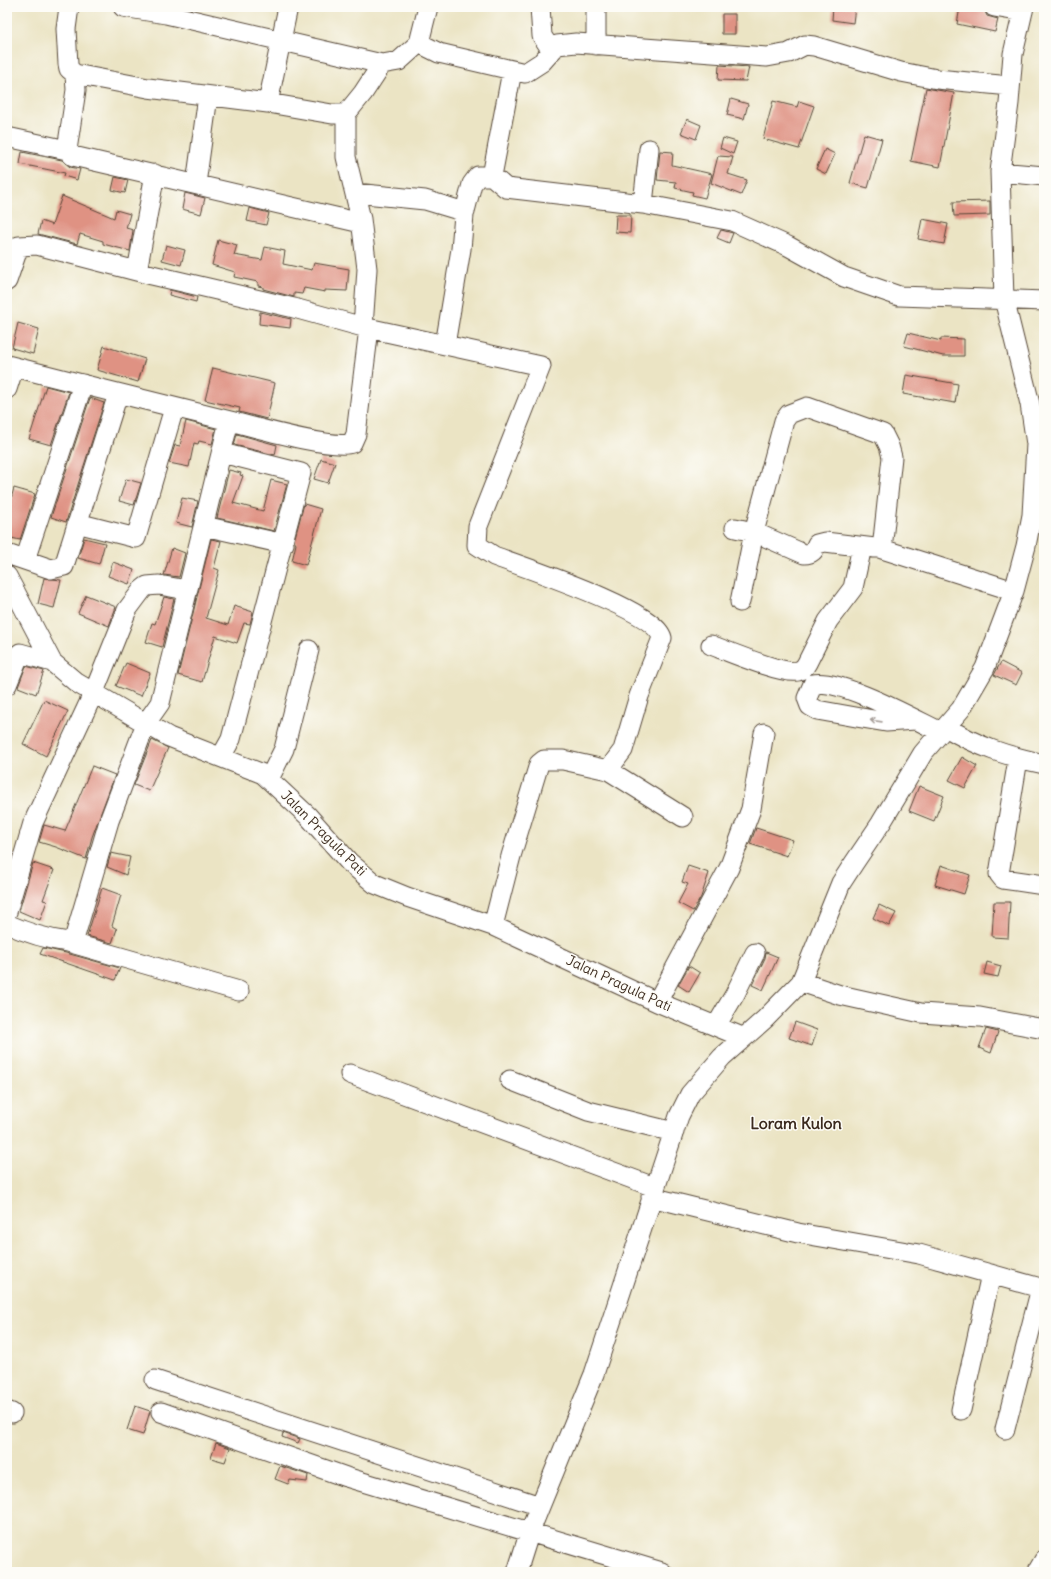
<svg xmlns="http://www.w3.org/2000/svg" width="1051" height="1579" font-family="Delius,sans-serif">
  <rect width="100%" height="100%" fill="#fdfcf7"/>
  <filter id="ink" filterUnits="userSpaceOnUse"><feTurbulence type="fractalNoise" baseFrequency=".025" numOctaves="2"/><feDisplacementMap in="SourceGraphic" scale="8" xChannelSelector="R" yChannelSelector="G"/><feConvolveMatrix kernelMatrix="1 2 1 2 8 2 1 2 1" color-interpolation-filters="sRGB"/></filter>
  <filter id="wash" filterUnits="userSpaceOnUse"><feTurbulence type="fractalNoise" baseFrequency=".012" numOctaves="4" result="noise"/><feDisplacementMap in="SourceGraphic" scale="16" xChannelSelector="R" yChannelSelector="G"/><feGaussianBlur stdDeviation="0.9" result="paint"/><feColorMatrix in="noise" values="0 0 0 0 0 0 0 0 0 0 0 0 0 0 0 0 0 1.4 0 .05"/><feComposite in="paint" operator="in"/></filter>
  <g filter="url(#wash)">
    <rect width="100%" height="100%" fill="#ebe4c4"/>
    <g id="blocks">
      <path fill="#df9283" d="M833 7H855L853 23 832 20Z
        M960 7H983L987 16 998 19 995 32 957 24Z
        M722 14H735V34H722Z
        M719 65 749 67 746 81 718 80Z
        M926 88 954 93 940 167 911 161Z
        M731 99 748 104 744 119 727 115Z
        M773 101 797 107 799 101 814 106 799 149 763 139Z
        M687 119 701 125 696 139 681 133Z
        M864 134 882 139 868 188 850 183Z
        M723 138 737 142 733 154 720 148Z
        M825 149 835 154 826 174 816 169Z
        M660 151 673 152 672 165 712 174 705 198 692 195 693 192 675 188 676 182 657 180Z
        M22 152 62 160 70 167 80 169 77 180 64 176 65 173 20 164Z
        M718 156 733 157 728 174 747 180 741 195 711 183Z
        M115 177 128 180 125 193 112 190Z
        M185 193 205 198 201 214 182 209Z
        M62 196 114 218 116 210 130 214 126 228 133 230 130 251 103 244V241L80 234 77 244 38 234 41 221 52 225Z
        M990 201V215L954 216 953 202Z
        M250 208 269 213 266 225 247 221Z
        M616 215H631L630 233 615 232Z
        M922 219 948 224 944 244 918 239Z
        M721 230 733 233 729 243 717 238Z
        M218 240 237 245 234 255 262 260 265 247 285 251 283 264 312 270 314 263 349 269 347 291 325 290V292L304 288 302 294 294 293V297L263 289V287L258 286V282L234 277 235 272 212 265Z
        M166 245 185 250 181 265 162 260Z
        M170 290 197 297 196 302 169 295Z
        M260 312 291 319 290 328 259 324Z
        M18 323 39 329 33 354 12 348Z
        M908 333 941 341V338L964 339V356H943L904 346Z
        M104 346 145 359 138 382 97 370Z
        M213 368 275 383 267 419 239 412 240 408 205 400Z
        M906 375 958 384 955 403 903 394Z
        M46 386 69 392 51 445 29 439Z
        M90 398 104 403 66 522 51 517Z
        M186 421 216 429 212 444 199 441 198 444 194 443 189 467 169 463 175 445 180 446Z
        M237 434 277 445 275 455 234 445Z
        M321 459 335 463 328 483 314 479Z
        M229 470 241 473 240 475 243 476 233 503 263 511 271 480 287 484 274 531 217 518Z
        M126 479 141 483 134 505 119 501Z
        M14 488 35 494 20 540 7 537V513Z
        M182 498 198 501 192 527 176 523Z
        M304 504 321 509 306 565 292 561 296 544 294 541Z
        M84 538 105 543 99 564 78 558Z
        M211 539 221 541 214 568 219 570 206 618 228 625 234 606 253 612 250 624 244 623 237 643 215 636 202 682 178 675Z
        M172 548 185 553 179 577 164 575Z
        M113 562 134 570 129 584 108 576Z
        M44 578 61 580 54 608 38 604Z
        M86 595 116 607 109 626 78 613Z
        M164 597 174 599 162 647 146 642 152 623 155 624Z
        M1001 662 1022 673 1016 685 994 675Z
        M126 663 150 673 141 696 116 686Z
        M26 666 44 671 36 694 18 687Z
        M44 700 68 711 46 756 23 744Z
        M152 740 168 748 149 791 134 785Z
        M962 757 977 766 965 788 949 780Z
        M92 766 115 775 92 837 86 859 56 847 39 842 44 825 65 831Z
        M919 786 944 796 934 821 909 811Z
        M756 828 793 840 787 856 750 844Z
        M111 853 130 857 126 875 107 867Z
        M33 863 54 870 43 900 47 901 40 920 19 911Z
        M941 865 970 875 964 894 935 885Z
        M688 866 709 873 701 897 693 911 678 903 688 884 682 882Z
        M102 888 121 895 112 926 117 929 112 943 87 936Z
        M994 902H1010L1008 938 992 937Z
        M879 905 896 913 889 926 873 918Z
        M43 948 66 953 120 968 115 980 40 954Z
        M766 952 778 957 763 990 752 985 765 958Z
        M987 962 1001 966 998 977 984 974Z
        M689 966 700 973 689 992 678 985Z
        M795 1022 817 1030 812 1046 789 1038Z
        M986 1029 998 1032 991 1053 979 1048Z
        M135 1406 150 1411 143 1435 127 1430Z
        M283 1433 300 1439 298 1443 282 1437Z
        M216 1443 230 1448 225 1462 211 1458Z
        M280 1466 308 1475 307 1482 290 1480 288 1484 275 1479Z"/>
    </g>
  </g>
  <g filter="url(#ink)">
    <use href="#blocks" fill-opacity="0" stroke="#554637" stroke-width="1"/>
    <g fill="none" stroke-linecap="round" stroke-linejoin="round">
      <defs>
        <path id="minor" d="M69 7 66 29 68 64 69 69 75 74
          M123 7 166 14 382 64 399 61 419 43
          M428 7 419 43 439 53 525 73 542 62 557 45 576 43 767 57 789 53 805 45 814 46 901 72 937 79 1010 86
          M540 7 542 36 552 51
          M994 7 1023 12
          M596 45V7
          M512 71 492 176 506 188 643 204 732 221 788 246 844 277 899 296 1044 301
          M268 103 288 7
          M346 114 363 93 382 64
          M7 137 67 150 76 90 75 74 148 88 268 103 332 114H346V157L361 219 367 269 363 327
          M67 150 73 156 361 223
          M1000 172 1044 176
          M196 184 208 96
          M355 193 425 200 465 212
          M643 204 649 149
          M137 271 155 174
          M7 281 19 246 37 245 152 275 294 308 363 327 541 366 478 526 477 545 494 556C523 567 656 610 662 638L639 696 623 750 608 770 563 760H544L539 764 511 856 493 926
          M445 345 461 249 464 215 472 184 478 176H492
          M7 365C81 384 156 403 230 421 254 427 333 450 352 443L356 434 369 328
          M7 389 14 367
          M77 523 136 538 174 408
          M204 526 284 544
          M735 528 754 532 804 554C812 554 814 551 817 544L825 542 875 548
          M7 554 51 569 64 566 118 394
          M25 560 83 384
          M7 576 52 662 77 683 169 737 263 774 308 816 349 862 375 884 407 897 493 926 657 1002 742 1037
          M740 602 754 532 784 421 789 414 807 407 883 434 889 446 892 457 882 549 1014 591
          M711 645C727 651 784 675 798 671 802 670 805 667 807 663L828 621 853 588 862 547
          M7 685 20 653 52 662
          M915 720 886 722 856 717 817 710 810 706 807 698 813 684C840 678 914 719 941 732
          M946 727C978 747 1007 756 1044 764
          M221 757 231 739 301 473 222 453
          M1018 759 999 874 1003 879 1044 885
          M608 770 683 817
          M269 779 284 749 309 650
          M7 912 33 823 94 692 127 610 142 590 147 586 159 585 187 590
          M7 924C27 933 46 939 68 942L75 936 109 821 146 723 160 703 229 421
          M68 942 239 991
          M801 982 840 995 921 1013 980 1017 1044 1029
          M657 1002 729 868 751 809 764 733
          M716 1026 735 994 755 953
          M350 1074 654 1187
          M510 1080 588 1111 674 1132
          M651 1197 798 1233 919 1254 1044 1289
          M155 1380 540 1506
          M961 1410 991 1274
          M7 1411 12 1413
          M161 1412 346 1477 662 1572
          M1005 1429 1041 1288
          M517 1572 530 1531 594 1374 679 1116 690 1094 722 1057 765 1019 801 982 841 883 854 863 881 823 923 753 961 709 985 668 1014 591 1026 546 1032 515 1036 444 1030 404 1004 299 1000 172 1009 103 1013 54 1024 7
          M1037 1572 1044 1560"/>
      </defs>
      <use href="#minor" stroke="#554637" stroke-width="21"/>
      <use href="#minor" stroke="#fff" stroke-width="19"/>
    </g>
    <defs><path id="oneway-shaft" d="M-6 0H5M1.5-3L5.5 0L1.5 3" fill="none" stroke-width="1.6" stroke-linecap="round" stroke-linejoin="round"/></defs>
    <use stroke="#a79f9a" href="#oneway-shaft" transform="translate(876 721) rotate(-172)"/>
  </g>
  <g text-anchor="middle" dominant-baseline="central" stroke-width="3" stroke-linejoin="round" paint-order="stroke">
    <g font-size="14" fill="#3b2a1e" stroke="#fdfcf7">
      <text transform="translate(324 833) rotate(45)">Jalan Pragula Pati</text>
      <text transform="translate(619 983) rotate(25)">Jalan Pragula Pati</text>
    </g>
    <g font-size="16" font-weight="bold" fill="#3b2a1e" stroke="#fdfcf7">
      <text x="796" y="1123">Loram Kulon</text>
    </g>
  </g>
  <rect width="1051" height="1579" fill="none" stroke="#fdfcf7" stroke-width="24"/>
</svg>
